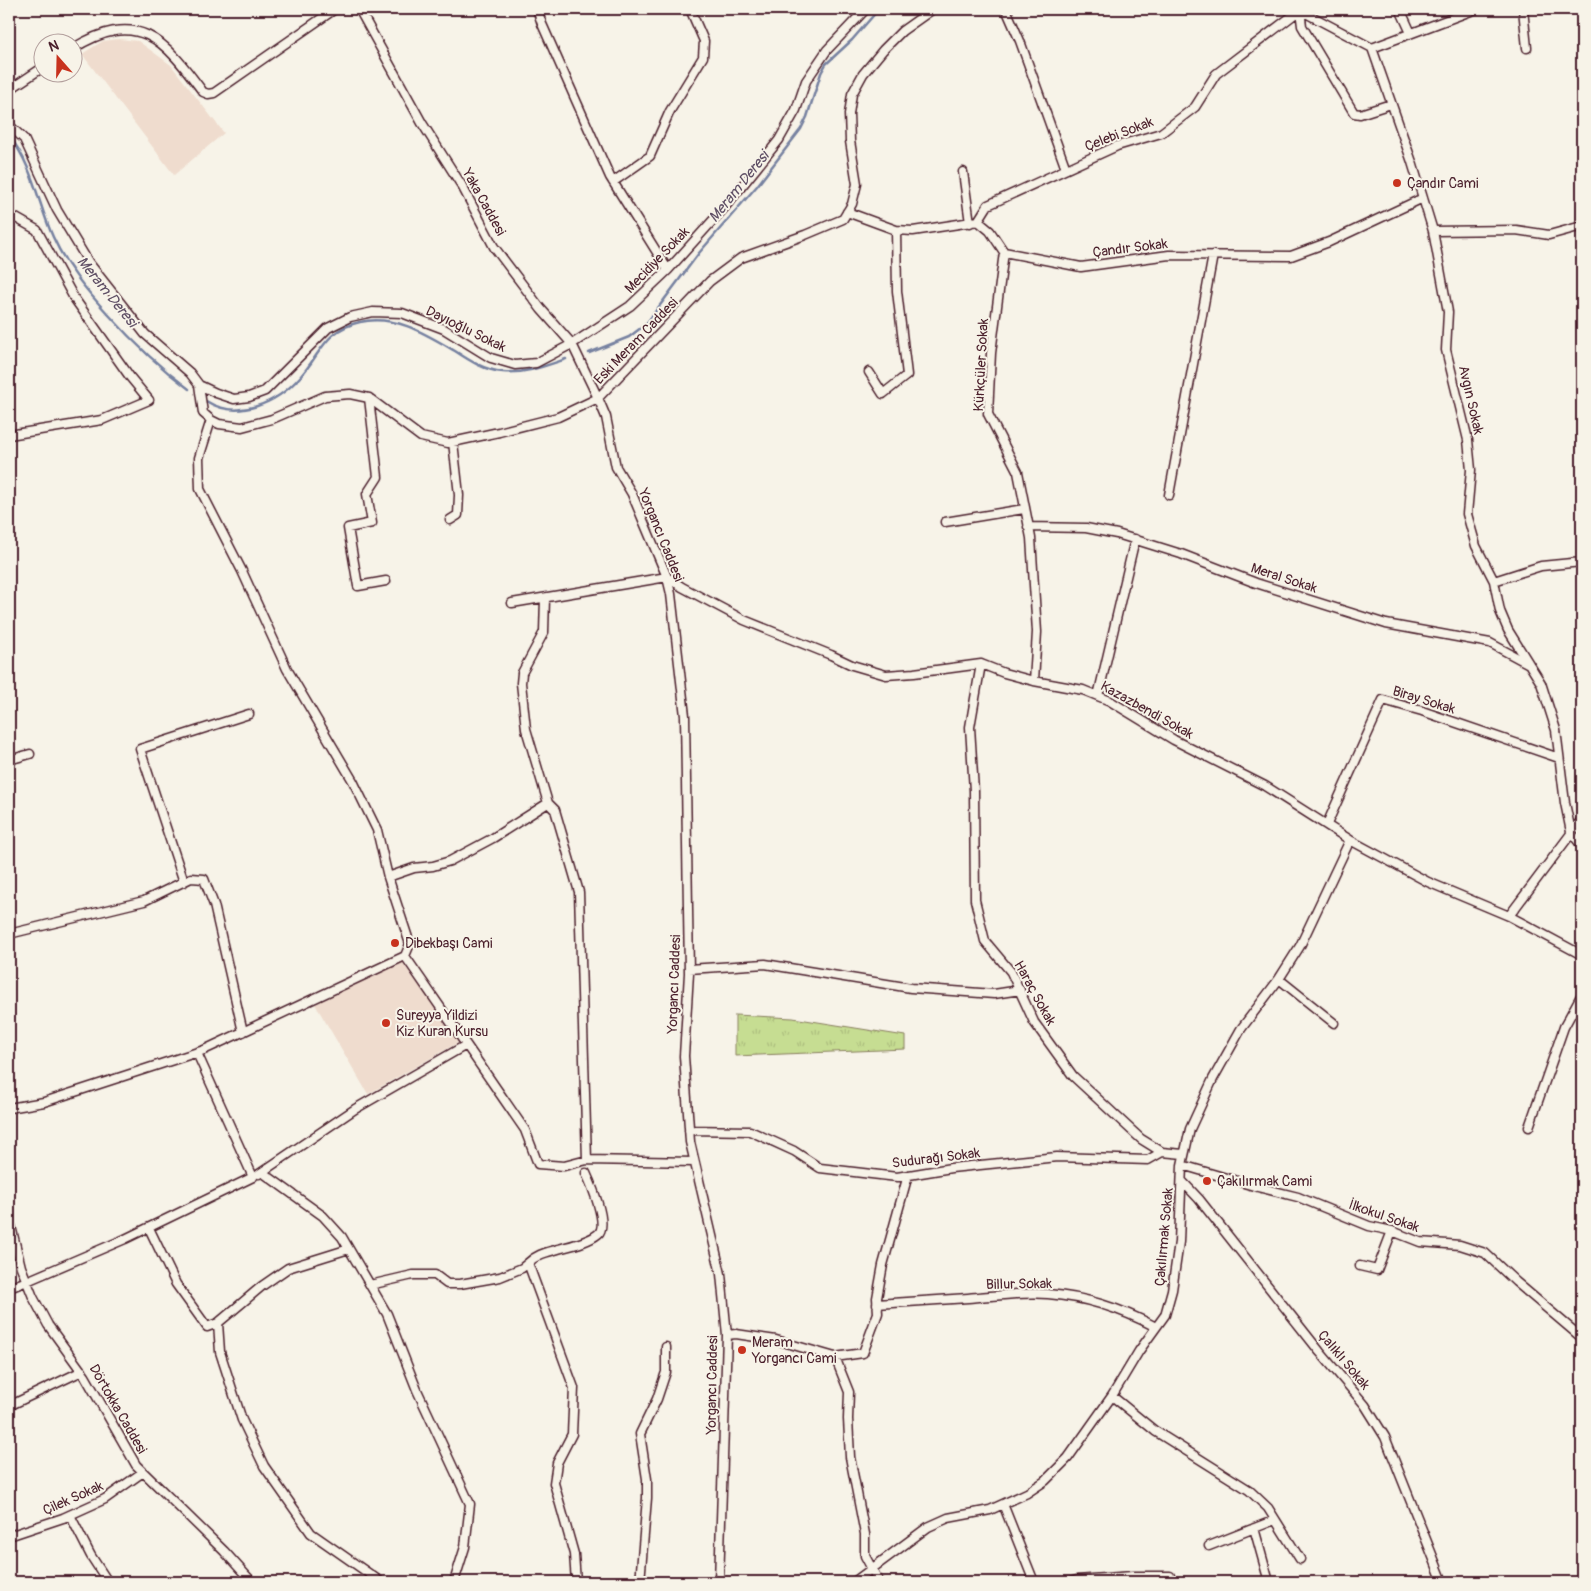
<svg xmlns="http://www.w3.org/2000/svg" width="1591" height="1591" font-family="Pangolin,sans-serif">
  <defs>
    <pattern id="grass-tufts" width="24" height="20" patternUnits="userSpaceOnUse" patternTransform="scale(1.25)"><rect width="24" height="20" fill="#c6dd92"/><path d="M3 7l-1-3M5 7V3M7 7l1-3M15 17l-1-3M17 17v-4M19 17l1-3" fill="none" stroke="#acbd7e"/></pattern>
  </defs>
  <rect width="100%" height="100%" fill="#f7f3e8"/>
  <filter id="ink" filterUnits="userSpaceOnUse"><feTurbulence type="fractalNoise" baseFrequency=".02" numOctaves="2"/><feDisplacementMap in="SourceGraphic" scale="10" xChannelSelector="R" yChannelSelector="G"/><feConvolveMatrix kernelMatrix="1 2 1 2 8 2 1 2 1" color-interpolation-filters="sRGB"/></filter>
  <g filter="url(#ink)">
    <path fill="#efdcce" d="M119 39 138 41 171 65 224 133 174 175 82 54 103 41Z
      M401 960 459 1042 368 1094 315 1004Z"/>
    <path fill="url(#grass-tufts)" stroke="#887e5e" d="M735 1015 793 1018 905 1036V1049L735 1056Z"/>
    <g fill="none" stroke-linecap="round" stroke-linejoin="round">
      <path stroke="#7681a0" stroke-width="2.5" d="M9 136C33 165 38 204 53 237 66 266 86 290 108 314 133 342 159 367 189 389
        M589 353 629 337 646 324 699 253 757 186 801 129 807 117 821 73 826 64 852 40 879 9
        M206 401C238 421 277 403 300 377 321 354 324 330 360 322 395 314 426 334 455 351 470 361 484 370 503 372 525 374 545 366 566 359"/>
      <defs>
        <path id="minor" d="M359 9 422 123 462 186 494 247 541 309 572 344 598 398 606 417 616 467 632 494 667 577 671 594 685 716 689 973 684 1056 690 1142 721 1274 727 1335 719 1582
          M537 9 542 24 610 177 668 270
          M1006 9 1020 41 1066 169
          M1298 9 1372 48 1412 162 1433 231 1448 312 1446 350 1468 440 1471 470 1467 514 1476 546 1494 581 1500 611 1508 630 1541 683 1556 730 1565 803 1571 832 1582 846
          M1400 9 1411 33
          M1523 9 1527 48
          M1372 48 1476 9
          M72 49C138 8 164 39 203 92L208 94 214 93 335 9
          M9 90 42 68
          M9 125 24 139 57 210 89 263 145 334 190 373 199 385 203 413 211 420 219 424 242 427 272 419 325 396 350 394 369 398 421 437 448 443 499 432 558 417 598 398 710 281 741 258 805 235 843 219 852 204 857 184 850 141 849 114 852 94 863 74 883 50 902 31 933 9
          M963 172 970 223
          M613 182 650 156 670 111 703 57 704 41 690 9
          M847 212 896 230 913 231 978 221 990 231 1004 252 1081 267 1169 255 1291 256 1329 242 1423 198
          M9 214 37 230 74 298 130 377 149 400 102 420 9 435
          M978 221 988 205 1117 146 1161 133 1195 107 1216 74 1300 10 1302 26 1354 113 1360 114 1391 104
          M1433 231 1516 230 1549 235 1582 226
          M1004 252 991 353 988 414 1018 472 1031 538 1037 632 1034 681
          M869 372 883 394 907 375 897 291 896 230
          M199 385 216 393 234 399 249 397 265 391 328 328 350 317 373 312 402 313 444 329 491 358 515 365 536 363 572 344 630 306 668 270 725 207 779 140 796 110 806 81 827 50 866 9
          M369 398 378 477 367 494 372 523 348 528 358 586 386 581
          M211 420 199 458 200 489 242 571 287 669 353 781 377 830 388 877 410 944 405 956
          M1169 495 1213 255
          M450 520 458 515 459 495 453 442
          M945 522 1024 509
          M1028 527 1086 528 1117 534 1181 554 1256 583 1386 624 1490 643 1529 664
          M1494 581 1541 566 1582 562
          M545 598 544 632 522 673 521 683 526 729 548 803 555 810 579 892 587 1160
          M512 603 667 577 682 587 744 620 831 655 852 665 886 675 914 673 981 664 1004 673 1034 681 1083 690 1110 701 1174 740 1265 786 1350 840 1428 882 1509 916 1582 955
          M981 664 970 727 974 791 975 900 985 941 1011 972 1034 1022 1073 1076 1141 1139 1162 1152 1183 1154
          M1098 696 1135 539
          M9 760 30 754
          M1327 824 1383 700 1422 711 1559 758
          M388 877 414 868 433 866 450 861 493 838 548 803
          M184 882 140 749 249 714
          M1509 916 1582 819
          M9 934 144 901 191 878 204 879 214 905 243 1032
          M689 969 765 964 911 988 994 994 1020 990
          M1279 979 1334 1023
          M9 1108 44 1102 204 1050 405 956 525 1130 538 1164 564 1166 587 1160 694 1162
          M1529 1127 1564 1027 1582 994
          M689 1130 750 1131 794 1151 820 1168 897 1177 951 1168 1057 1157 1148 1160 1162 1152
          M1182 1165 1254 1186 1298 1197 1369 1226 1392 1231 1420 1242 1460 1245 1485 1253 1516 1282 1582 1338
          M262 1172 323 1216 342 1237 387 1314 417 1390 470 1504 465 1547 454 1582
          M259 1174 355 1109 466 1045
          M1182 1181 1199 1199 1320 1352 1365 1405 1385 1437 1443 1582
          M9 1218 21 1267 33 1297 48 1325 85 1376 136 1465 224 1551 252 1582
          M149 1228 176 1284 207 1327 218 1323
          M349 1249 288 1268 262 1286 218 1323 220 1352 242 1420 264 1466 311 1533 381 1582
          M1360 1266 1377 1270 1392 1231
          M370 1285 413 1275H435L447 1284H460L500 1277 522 1268 528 1263
          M9 1288 27 1281 125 1239 253 1177 197 1053
          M877 1304C908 1302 938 1300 968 1298 994 1296 1022 1292 1048 1294 1087 1297 1122 1309 1156 1327
          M727 1335 736 1334 776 1340 835 1357 863 1353 878 1313 877 1298 883 1265 908 1175
          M835 1357 849 1392 848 1419 850 1457 865 1534V1556L879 1582
          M1112 1396 1155 1431 1249 1490 1268 1508 1300 1559
          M9 1406 82 1371
          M1003 1504 1034 1582
          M70 1515 91 1556 108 1582
          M1254 1528 1269 1582
          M9 1536 63 1518 105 1499 143 1472
          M1209 1546 1275 1520
          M576 1582 574 1554 554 1483 557 1463 572 1434 574 1388 528 1263C536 1255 544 1253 555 1250 568 1246 587 1243 598 1234 609 1225 591 1184 586 1173
          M640 1582 647 1498V1479L640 1434 657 1399 666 1372V1347
          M854 1582 928 1527 948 1518 990 1510 1027 1493 1045 1481 1068 1458 1112 1396 1139 1351 1165 1315 1172 1290 1179 1242 1182 1165 1190 1129 1213 1079 1241 1029 1279 979 1300 946 1350 840
          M1070 1582 1077 1580 1133 1576H1170"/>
      </defs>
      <use href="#minor" stroke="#4a1f2b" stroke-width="11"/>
      <use href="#minor" stroke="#f7f3e8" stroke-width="8"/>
    </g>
  </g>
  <g fill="#c8321e" stroke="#f7f3e8" stroke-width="2">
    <circle cx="1397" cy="183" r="5"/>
    <circle cx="395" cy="943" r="5"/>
    <circle cx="386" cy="1023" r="5"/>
    <circle cx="1207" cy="1181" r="5"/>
    <circle cx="742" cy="1350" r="5"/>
  </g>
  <g text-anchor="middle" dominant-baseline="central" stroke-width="4" stroke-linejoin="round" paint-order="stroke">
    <g font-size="14" fill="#4a1f2b" stroke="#f7f3e8">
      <text transform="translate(1119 134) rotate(-21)">Çelebi Sokak</text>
      <text transform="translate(484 202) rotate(61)">Yaka Caddesi</text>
      <text transform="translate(1130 248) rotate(-7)">Çandır Sokak</text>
      <text transform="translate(657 260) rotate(-46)">Mecidiye Sokak</text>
      <text transform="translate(466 329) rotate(26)">Dayıoğlu Sokak</text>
      <text transform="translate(636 341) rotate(-46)">Eski Meram Caddesi</text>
      <text transform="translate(981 365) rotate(-87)">Kürkçüler Sokak</text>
      <text transform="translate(1471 400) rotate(77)">Avgın Sokak</text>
      <text transform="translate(661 535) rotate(68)">Yorgancı Caddesi</text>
      <text transform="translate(1284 578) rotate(18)">Meral Sokak</text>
      <text transform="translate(1424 700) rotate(17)">Biray Sokak</text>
      <text transform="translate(1147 710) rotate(29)">Kazazbendi Sokak</text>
      <text transform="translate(674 984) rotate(-88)">Yorgancı Caddesi</text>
      <text transform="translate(1035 993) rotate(61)">Haraç Sokak</text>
      <text transform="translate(936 1158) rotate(-7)">Sudurağı Sokak</text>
      <text transform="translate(1384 1216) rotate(19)">İlkokul Sokak</text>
      <text transform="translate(1164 1237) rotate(-85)">Çakılırmak Sokak</text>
      <text transform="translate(1019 1284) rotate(-1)">Billur Sokak</text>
      <text transform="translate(1344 1360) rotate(50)">Çalıklı Sokak</text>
      <text transform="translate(712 1385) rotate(-89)">Yorgancı Caddesi</text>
      <text transform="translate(118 1409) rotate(60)">Dörtokka Caddesi</text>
      <text transform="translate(73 1498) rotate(-24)">Çilek Sokak</text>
    </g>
    <g font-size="14" fill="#4a1f2b" stroke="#f7f3e8" text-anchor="start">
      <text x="1407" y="183">Çandır Cami</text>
      <text x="405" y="943">Dibekbaşı Cami</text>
      <text x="396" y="1015">Sureyya Yildizi<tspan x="396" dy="16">Kiz Kuran Kursu</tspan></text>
      <text x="1217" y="1181">Çakılırmak Cami</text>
      <text x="752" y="1342">Meram<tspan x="752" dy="16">Yorgancı Cami</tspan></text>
    </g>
    <g font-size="15" font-style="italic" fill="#605066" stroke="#f7f3e8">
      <text transform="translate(739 187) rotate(-51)">Meram Deresi</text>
      <text transform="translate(107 292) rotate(51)">Meram Deresi</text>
    </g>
  </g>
  <rect width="1591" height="1591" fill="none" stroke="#f7f3e8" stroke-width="30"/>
  <rect x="15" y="15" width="1561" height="1561" fill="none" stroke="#4a1f2b" stroke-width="2" filter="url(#ink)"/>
  <g transform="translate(58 58) rotate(340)"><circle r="24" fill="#f7f3e8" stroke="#b29e9c"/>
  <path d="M0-4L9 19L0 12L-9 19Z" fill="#c8321e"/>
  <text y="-8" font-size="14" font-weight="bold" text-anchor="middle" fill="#4a1f2b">N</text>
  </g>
</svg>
